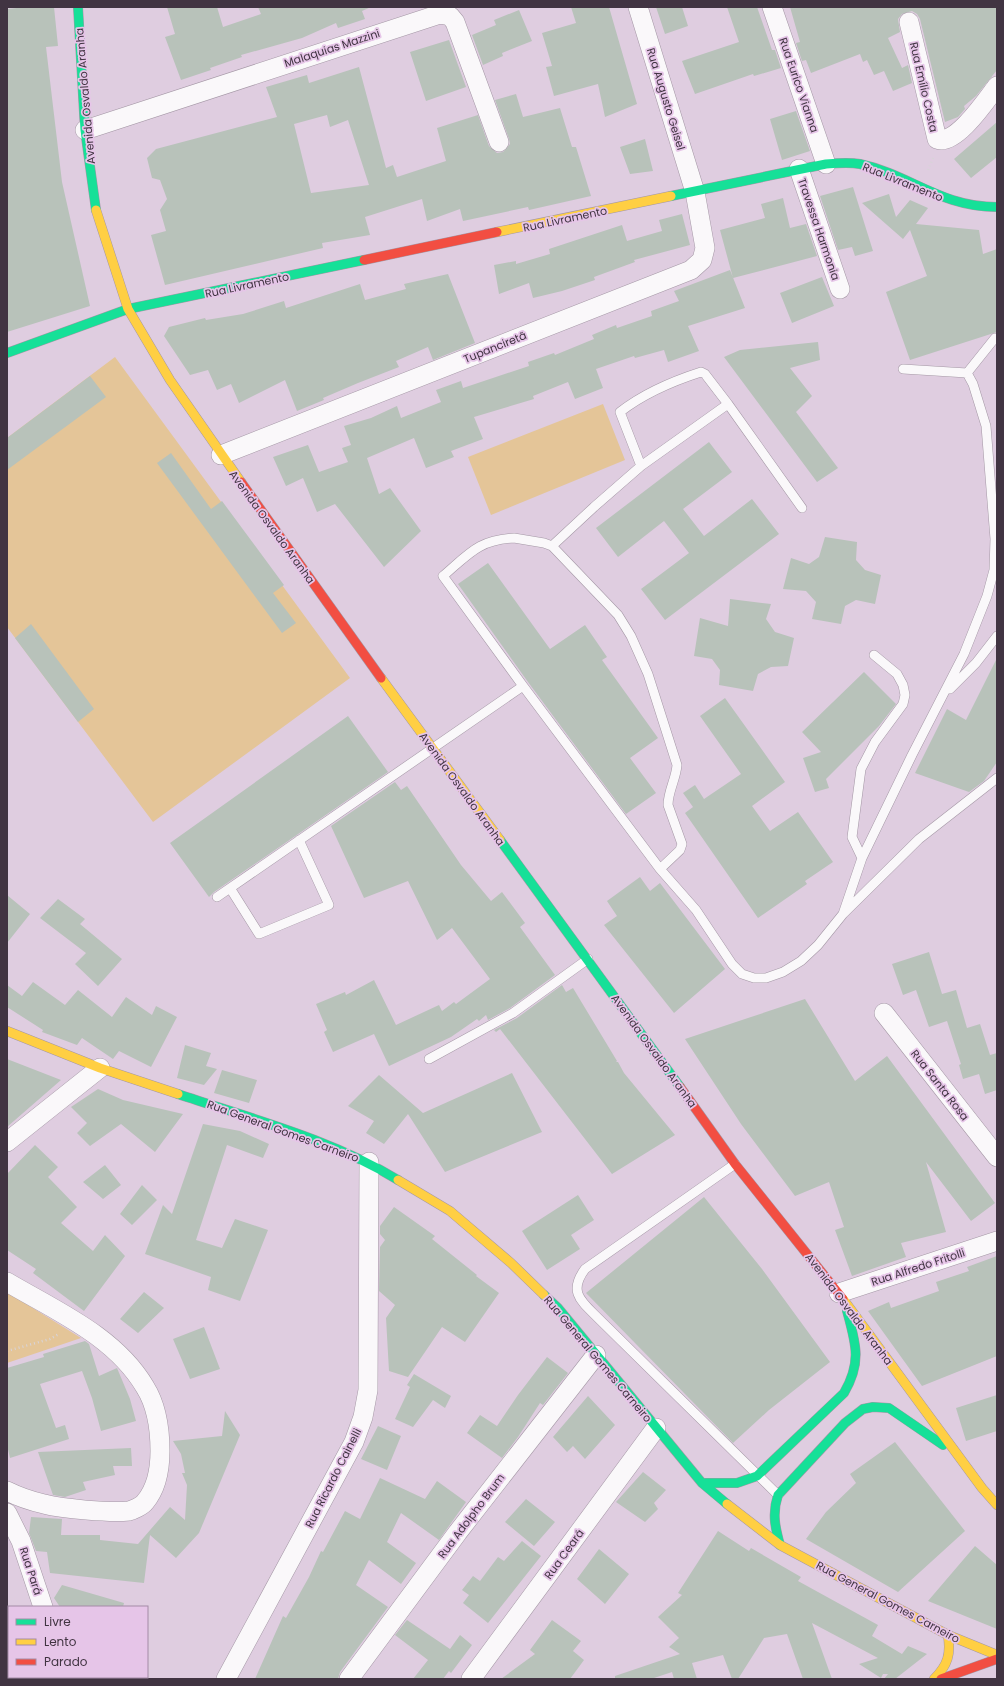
<svg xmlns="http://www.w3.org/2000/svg" width="1004" height="1686" font-family="Poppins,sans-serif">
  <rect width="100%" height="100%" fill="#dfcde0"/>
  <path fill="#e4c598" d="M115 357 350 678 153 822 7 627V438Z
    M603 404 625 460 491 515 468 457Z
    M7 1292 81 1338 7 1363Z"/>
  <path fill="#b8c2ba" fill-rule="evenodd" d="M26 7H54L58 46 46 47 62 182 90 306 7 332V9Z
    M167 7H217L223 27 261 14 258 7H371L362 11 365 19 338 28 336 23 302 38 241 55 242 57 210 68 211 70 181 80 165 37 175 34Z
    M571 7H609L637 104 605 117 598 84 554 96 546 67 552 66 542 33 576 23Z
    M656 7H682L688 26 665 34Z
    M727 7H757L772 50H775L781 68 754 76 753 74 695 94 682 61 739 42Z
    M790 7H997V70L976 96 964 106 965 109 958 117 945 122 920 19 917 14 912 11 902 14 898 19 900 32 888 38 902 68 908 65 912 83 893 91 884 71 874 75 867 60 863 62 860 54 811 73 806 60 802 61 796 43 800 42Z
    M519 10 532 41 502 53 503 56 483 65 472 35 496 25 494 20Z
    M449 40 466 87 426 101 410 52Z
    M359 67 386 168 393 165 397 177 446 161 437 128 478 115 489 146 497 153 503 152 510 144 509 139 495 100 516 94 523 117 560 108 572 147H576L591 196 529 210 528 207 463 221 460 209 427 221 422 199 365 217 370 235 322 243 323 248 165 285 151 235 166 231 160 210 167 199 160 180 152 178 147 158 156 149 277 117 266 87 307 75 309 83ZM327 115 330 127 348 120 369 185 311 193 294 124Z
    M796 111 810 151 782 160 770 119Z
    M997 122V157L971 178 954 159Z
    M645 139 653 171 630 174 620 147Z
    M853 187 873 251 855 256 852 247 838 250 820 196Z
    M889 194 896 217 910 200 928 208 916 224 979 230 983 254 997 249V332L910 360 886 292 927 276 910 230 903 239 862 203Z
    M783 198 790 228 806 224 817 256 733 278 720 230 765 218 761 204Z
    M682 214 690 245 634 260 635 262 594 277 595 280 562 291 533 298 529 283 499 294 494 265 516 261V264L550 254 549 249 622 225 627 241 662 231 659 220Z
    M730 270 745 308 688 326 699 351 668 362 664 350 635 358 634 356 596 369 603 388 575 399 568 382 533 396 534 399 474 417 483 439 451 451 454 457 426 468 414 438 367 458 379 494 390 488 421 531 384 567 335 504 317 512 303 478 286 486 273 457 308 445 319 472 348 462 342 448 351 445 344 426 371 418 397 406 401 418 441 402 436 390 461 381 463 388 529 366 528 362 554 353 555 355 594 339 592 335 616 325 617 328 652 316 651 311 679 301 674 291Z
    M448 274 475 343 433 360 428 347 396 361 399 367 358 383 323 398 324 400 297 411 285 380 239 403 231 384 217 390 208 370 190 375 164 336 169 327 205 318 206 320 243 314 284 301 286 308 360 284 365 300 406 289 404 284Z
    M822 277 834 306 792 323 780 293Z
    M818 342 820 360 790 368 812 396 796 412 838 468 817 482 724 357 740 350Z
    M90 376 106 397 7 470V438Z
    M709 442 732 472 683 509 704 536 752 499 779 534 665 620 641 589 689 553 664 521 618 557 596 528Z
    M171 453 211 509 222 501 284 585 273 593 296 623 282 633 157 463Z
    M825 537 857 542 856 560 865 570 881 575 875 604 856 600 845 606 841 624 812 619 816 602 806 591 783 589 791 558 809 564 819 557Z
    M488 563 550 649 585 625 607 657 602 660 658 738 630 758 656 793 626 814 528 682 458 584Z
    M730 599 771 604 766 619 775 632 794 638 788 666 771 667 758 674 753 691 719 685 720 670 712 659 694 656 700 618 728 626Z
    M31 624 94 709 78 722 15 638Z
    M997 658V762L984 781 969 792 915 773 947 709 966 720Z
    M864 672 896 704 879 726 826 779 829 788 815 792 803 758 821 752 802 732Z
    M725 698 785 782 752 806 770 831 798 812 833 862 805 881 807 884 758 918 685 813 693 807 683 793 695 785 704 799 741 774 700 716Z
    M348 716 388 772 214 892 209 897 170 843Z
    M395 782 401 790 407 786 461 865 491 901 502 892 525 923 520 927 555 975 510 1008 488 1020 486 1015 479 1021 477 1019 451 1037 389 1066 374 1034 333 1052 324 1032 327 1030 316 1004 345 992 346 995 374 980 396 1025 439 1005 442 1011 454 1002 456 1004 490 979 452 928 437 940 408 881 364 898 331 826Z
    M640 877 650 891 660 883 725 969 674 1013 604 925 617 916 607 901Z
    M7 895 30 914 7 943Z
    M58 899 85 919 80 924 122 959 98 986 75 964 86 953 40 918Z
    M929 952 942 994 956 990 967 1028 980 1024 990 1055 997 1053V1090L985 1094 979 1074 963 1079 959 1065 961 1064 947 1021 929 1027 916 990 903 995 892 964Z
    M33 982 65 1005 78 990 112 1017 126 997 152 1015 156 1006 177 1017 151 1067 119 1051 113 1059 82 1038 77 1045 42 1032 43 1030 7 1007V985L22 996Z
    M562 985 566 992 573 988 617 1061 616 1062H618L624 1073 675 1135 612 1174 500 1029 496 1032 494 1030 517 1018Z
    M805 999 855 1081 887 1056 995 1203 971 1221 926 1162 946 1232 901 1243 906 1257 852 1276 835 1230 844 1227 829 1182 795 1196 741 1124 685 1039Z
    M185 1045 211 1053 206 1066 217 1069 204 1085 177 1078Z
    M7 1059 61 1080 7 1127Z
    M222 1070 257 1080 249 1103 214 1093Z
    M512 1073 542 1132 445 1172 408 1114 384 1144 366 1133 374 1121 348 1106 379 1075 423 1113Z
    M98 1089 123 1100 183 1114 155 1152 121 1124 90 1146 77 1133 87 1123 71 1107Z
    M203 1124 240 1131 269 1144 263 1158 227 1145 196 1240 222 1248 235 1219 268 1230 240 1301 208 1290 211 1277 145 1254 163 1205 172 1214Z
    M35 1145 58 1167 48 1177 77 1207 61 1223 93 1251 105 1235 125 1256 84 1311 33 1273 36 1269 7 1250V1174Z
    M105 1165 121 1185 103 1199 83 1182Z
    M142 1185 157 1200 132 1225 120 1214Z
    M578 1195 594 1220 571 1235 580 1249 547 1270 522 1231Z
    M704 1197 762 1269 830 1362 769 1410 733 1443 586 1293Z
    M394 1207 435 1236 432 1239 477 1275 476 1276 499 1293 465 1342 442 1327 408 1377 389 1371 386 1318 395 1305 379 1291 380 1247 385 1240 380 1234V1226Z
    M997 1256V1356L922 1386 868 1311 889 1302 891 1308 939 1291 936 1282 969 1271 967 1267Z
    M144 1292 164 1308 138 1333 120 1319Z
    M204 1327 220 1369 190 1379 173 1339Z
    M85 1341 89 1344 99 1376 117 1368 130 1399 136 1421 101 1431 92 1398 82 1371 40 1384 56 1428 65 1425 69 1439 10 1458 7 1445V1368L44 1357 43 1354Z
    M547 1357 568 1373 543 1405 540 1403 518 1437 502 1458 467 1433 480 1415 497 1426 518 1395Z
    M414 1374 451 1396 445 1408 433 1400 413 1427 395 1419 410 1387 407 1385Z
    M997 1395V1431L966 1441 956 1408Z
    M588 1396 615 1425 585 1459 573 1446 567 1452 553 1437Z
    M225 1411 240 1435 199 1533 176 1558 150 1535 144 1583 50 1573 47 1552 36 1551 29 1533 31 1517 62 1519 61 1535H100V1540L138 1544 170 1507 185 1520 187 1485 182 1473H185L181 1454 173 1441 222 1436Z
    M378 1426 401 1436 387 1470 361 1459Z
    M895 1442 965 1531 898 1592 806 1539 826 1512 856 1483 850 1474Z
    M131 1448 132 1466H113L115 1475 83 1482 86 1490 65 1497 53 1495 38 1452Z
    M643 1472 666 1490 654 1503 658 1509 645 1522 616 1502Z
    M380 1478 425 1499 437 1481 466 1502 439 1540 401 1513 387 1542 416 1563 401 1584 369 1560 356 1585 388 1607 340 1672 338 1679H255L283 1616 286 1618 309 1577 321 1551 323 1552 345 1511 360 1519Z
    M526 1499 555 1522 534 1546 505 1522Z
    M718 1531 749 1551 751 1548 801 1577 798 1581 878 1625 872 1636 902 1654 908 1646 927 1654 895 1679H884L888 1674H883L881 1678 859 1664 878 1658 812 1623 832 1679H803L787 1634 764 1638 738 1679H732L723 1655 692 1663 697 1679H674L672 1672 651 1679H615V1676L680 1654 669 1647 679 1638 658 1617 682 1595 678 1593Z
    M522 1541 541 1556 488 1623 463 1603 469 1595 462 1590 473 1576 480 1581 498 1557 504 1561Z
    M975 1546 997 1565V1629L928 1601Z
    M599 1549 629 1574 605 1604 577 1579Z
    M62 1585 124 1603 123 1607H60L54 1598Z
    M407 1620 450 1649 460 1635 472 1645 451 1673 449 1671 443 1679H413L428 1660 395 1635Z
    M552 1620 581 1641 573 1651 584 1660 570 1679H501L535 1654 530 1650Z"/>
  <g fill="none" stroke-linecap="round" stroke-linejoin="round">
    <defs>
      <path id="lane" d="M967 373 995 338
        M641 466 620 412C643 394 673 381 701 372L705 374 728 404
        M514 538 544 543 552 546 618 615 631 636 648 674 677 765C676 779 668 791 668 805L682 844 680 850 660 869 523 686 443 576C469 554 478 540 514 538Z
        M552 546 594 507 641 466 728 404 802 508
        M950 689 976 663 997 636
        M862 858 852 837 861 769 875 742 903 704 905 695 903 685 897 674 874 655
        M660 869 696 910 732 964 742 974 754 978H766L783 972 801 961 818 945 843 914 919 839 997 778
        M230 888 259 934 329 905 299 840
        M217 897 523 686
        M843 914 862 858 912 755 964 654 987 596 994 570 995 539 986 426 973 384 967 373 903 369
        M429 1059 513 1013 588 959
        M735 1164 585 1269C568 1292 581 1301 598 1318L778 1495"/>
      <path id="street" d="M772 7 826 164
        M909 22 937 139C955 147 987 99 997 86
        M85 130 440 14 450 16 455 22 499 142
        M799 169 840 289
        M221 455 691 270 702 260 705 248 695 192 638 7
        M884 1013 997 1157
        M7 1142 100 1068
        M7 1282C56 1311 115 1336 145 1387 157 1406 160 1430 160 1451 160 1469 156 1489 145 1502 142 1506 133 1510 129 1511 110 1513 63 1509 44 1504 31 1501 19 1497 7 1491
        M839 1293 997 1241
        M7 1513 21 1541 43 1607
        M7 1670 9 1668
        M226 1679 354 1442 363 1417 368 1390 369 1162
        M349 1679 458 1532 596 1355
        M471 1679 656 1428"/>
      <path id="fast" d="M78 7 85 130 96 210
        M671 196 826 164C837 163 849 162 860 164 911 175 940 207 997 207
        M7 353 128 309 364 260
        M500 840 680 1087
        M178 1094C252 1119 331 1139 398 1180
        M544 1295 558 1308 702 1483 727 1504
        M702 1483H737L757 1476 844 1393C862 1362 856 1344 847 1311
        M780 1545C775 1527 772 1513 778 1495L845 1423 863 1409 873 1407 889 1408 943 1445"/>
      <path id="slow" d="M96 210 128 309 170 380 241 482
        M497 232 671 196
        M381 678 500 840
        M7 1031 100 1068 178 1094
        M398 1180 450 1211 511 1263 544 1295
        M843 1299 982 1488 997 1505
        M727 1504 780 1545 948 1635 997 1655
        M934 1679C948 1665 951 1654 948 1635"/>
      <path id="jam" d="M364 260 497 232
        M241 482 381 678
        M680 1087 735 1164 843 1299
        M941 1679 997 1659"/>
    </defs>
    <use href="#lane" stroke="#a497a5" stroke-width="10"/>
    <use href="#street" stroke="#a497a5" stroke-width="20"/>
    <use href="#fast" stroke="#a497a5" stroke-width="10"/>
    <use href="#slow" stroke="#a497a5" stroke-width="10"/>
    <use href="#jam" stroke="#a497a5" stroke-width="10"/>
    <path stroke="#d8d3d8" stroke-width="2.5" stroke-dasharray="1 3" stroke-linecap="butt" d="M928 170 934 156
      M7 1351 50 1339 59 1334"/>
    <use href="#lane" stroke="#faf8fa" stroke-width="9"/>
    <use href="#street" stroke="#faf8fa" stroke-width="19"/>
    <use href="#fast" stroke="#16e098" stroke-width="9"/>
    <use href="#slow" stroke="#ffcf43" stroke-width="9"/>
    <use href="#jam" stroke="#f24e42" stroke-width="9"/>
  </g>
  <g text-anchor="middle" dominant-baseline="central" stroke-width="3.5" stroke-linejoin="round" paint-order="stroke">
    <g font-size="11" fill="#413442" stroke="#e6c5e8">
      <text transform="translate(332 48) rotate(-18)">Malaquias Mazzini</text>
      <text transform="translate(799 85) rotate(71)">Rua Eurico Vianna</text>
      <text transform="translate(924 87) rotate(77)">Rua Emílio Costa</text>
      <text transform="translate(85 96) rotate(-95)">Avenida Osvaldo Aranha</text>
      <text transform="translate(666 99) rotate(73)">Rua Augusto Geisel</text>
      <text transform="translate(903 182) rotate(22)">Rua Livramento</text>
      <text transform="translate(565 219) rotate(-12)">Rua Livramento</text>
      <text transform="translate(819 229) rotate(71)">Travessa Harmonia</text>
      <text transform="translate(247 285) rotate(-12)">Rua Livramento</text>
      <text transform="translate(495 347) rotate(-22)">Tupanciretã</text>
      <text transform="translate(272 527) rotate(54)">Avenida Osvaldo Aranha</text>
      <text transform="translate(462 789) rotate(54)">Avenida Osvaldo Aranha</text>
      <text transform="translate(654 1051) rotate(54)">Avenida Osvaldo Aranha</text>
      <text transform="translate(940 1085) rotate(52)">Rua Santa Rosa</text>
      <text transform="translate(283 1131) rotate(20)">Rua General Gomes Carneiro</text>
      <text transform="translate(918 1267) rotate(-18)">Rua Alfredo Fritolli</text>
      <text transform="translate(849 1309) rotate(53)">Avenida Osvaldo Aranha</text>
      <text transform="translate(598 1359) rotate(50)">Rua General Gomes Carneiro</text>
      <text transform="translate(333 1478) rotate(-63)">Rua Ricardo Cainelli</text>
      <text transform="translate(471 1516) rotate(-53)">Rua Adolpho Brum</text>
      <text transform="translate(564 1554) rotate(-54)">Rua Ceará</text>
      <text transform="translate(31 1571) rotate(72)">Rua Pará</text>
      <text transform="translate(888 1602) rotate(28)">Rua General Gomes Carneiro</text>
    </g>
  </g>
  <rect width="1004" height="1686" fill="none" stroke="#413442" stroke-width="16"/>
  <rect x="8" y="1606" width="140" height="72" fill="#e6c5e8" stroke="#a48ba6"/>
  <rect x="16" y="1619" width="20" height="6" fill="#16e098" stroke="#a48ba6"/>
  <text x="44" y="1626" font-size="12" fill="#413442">Livre</text>
  <rect x="16" y="1639" width="20" height="6" fill="#ffcf43" stroke="#a48ba6"/>
  <text x="44" y="1646" font-size="12" fill="#413442">Lento</text>
  <rect x="16" y="1659" width="20" height="6" fill="#f24e42" stroke="#a48ba6"/>
  <text x="44" y="1666" font-size="12" fill="#413442">Parado</text>
</svg>
